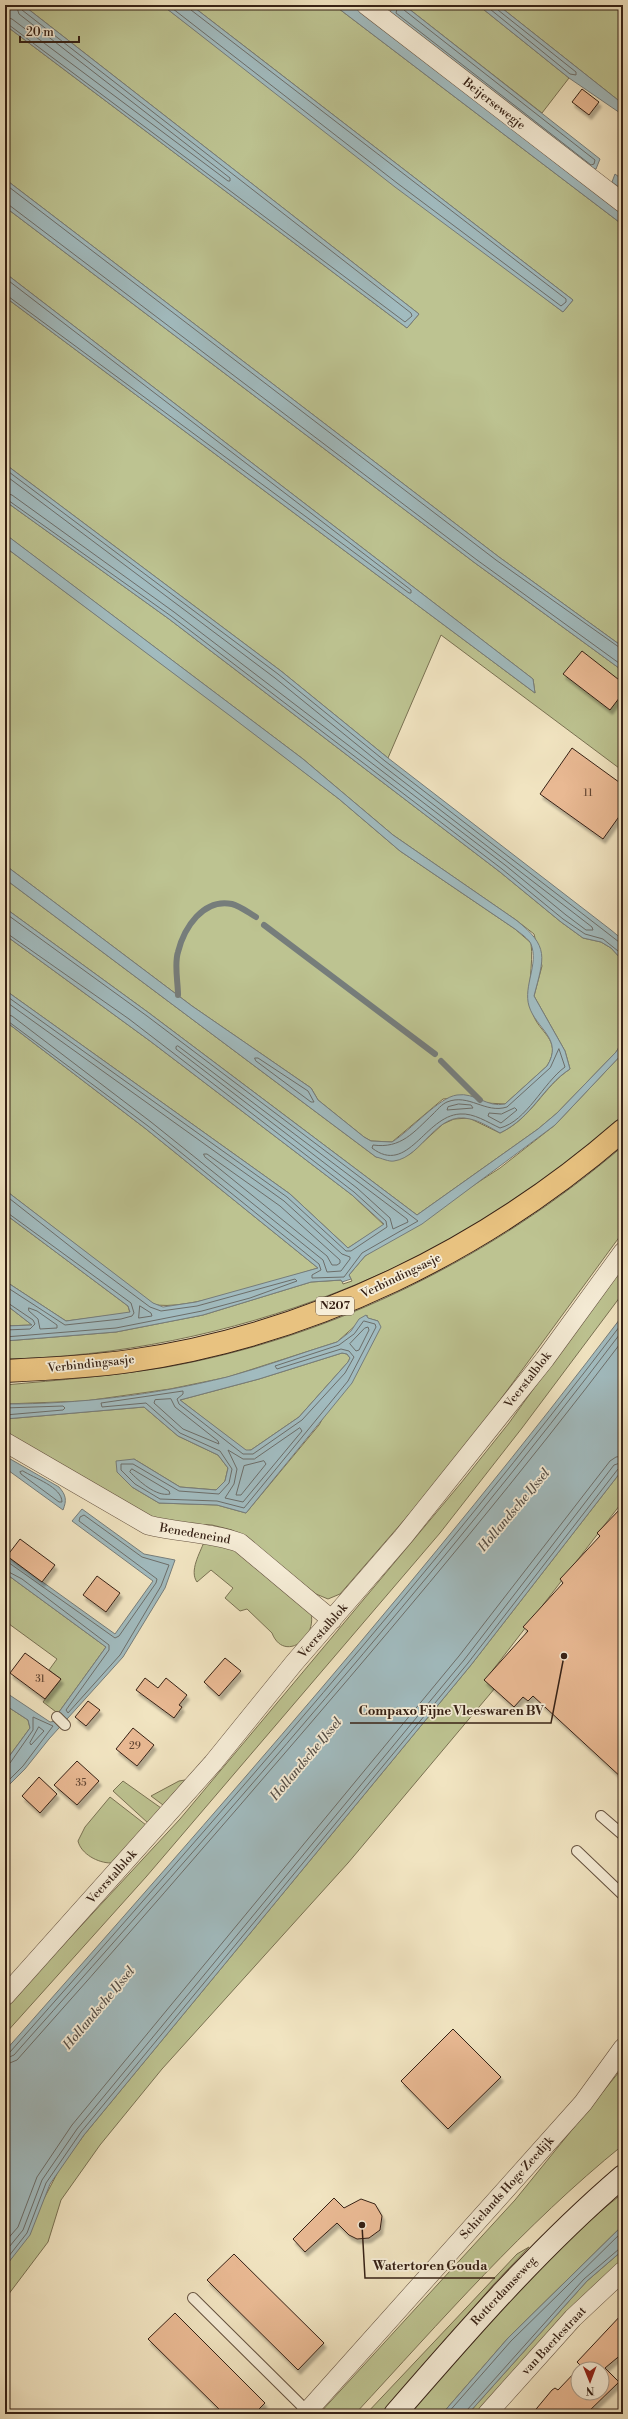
<svg xmlns="http://www.w3.org/2000/svg" width="628" height="2419" font-family="'Libre Bodoni',serif">
  <defs>
    <filter id="shadow"><feDropShadow dx="2.5" dy="4.5" stdDeviation="1" flood-color="#0004"/></filter>
  </defs>
  <rect width="100%" height="100%" fill="#f1e4c1"/>
  <filter id="stains"><feTurbulence type="fractalNoise" baseFrequency=".005" numOctaves="4"/><feColorMatrix values="0 0 0 0 .2 0 0 0 0 .09 0 0 0 0 .02 0 0 0 .5 -.17"/></filter>
  <radialGradient id="worn" r=".72"><stop offset=".6" stop-color="#630" stop-opacity="0"/><stop offset="1" stop-color="#630" stop-opacity=".3"/></radialGradient>
  <path fill="#bdc391" stroke="#7a7253" d="M23 5H162L563 312 573 300 191 5H334L623 225V647L499 557 5 179V25L407 328 419 314Z
    M404 5H478L569 78 542 113Z
    M498 5H623V104Z
    M5 207 475 563 623 671V771L441 635 388 758 281 671 5 464V297L535 693 533 679 5 273Z
    M5 501 169 619 500 872 561 922 583 938 601 942 611 948 623 961V1041L616 1052 557 1113 538 1129 417 1215 149 1013 5 908V879L376 1157 410 1154 443 1124 454 1119 469 1118 500 1133C532 1118 543 1087 570 1069L565 1051 534 996 542 966 534 934 516 920 393 835 303 759 6 535Z
    M5 547 229 714 339 799 400 851 515 929 531 943C534 965 526 989 532 1011 537 1033 564 1039 547 1066L505 1104 486 1103 474 1096 443 1099 392 1142 371 1141 364 1137 318 1100 311 1088 192 1006 5 865Z
    M5 935 150 1041 352 1195 384 1225 348 1248 290 1194 5 990Z
    M5 1021 146 1129 318 1268C284 1278 182 1313 153 1304L5 1190Z
    M623 1053V1115C460 1267 227 1355 5 1359V1341L116 1332 203 1315 311 1282 342 1280 343 1284 352 1281 349 1275 365 1256 500 1168 555 1125Z
    M623 1146V1232L457 1459 340 1594 328 1599 316 1594 245 1538 232 1530 212 1525 167 1523 139 1514 5 1436V1419L144 1407 178 1436 218 1455 228 1468 225 1481 217 1490 180 1487 134 1459 117 1472 132 1487 159 1503 217 1505 246 1513 319 1425 378 1321 367 1318V1315L337 1342 228 1377 170 1389 85 1401 5 1404V1385C59 1380 113 1376 167 1367 334 1337 495 1256 623 1146Z
    M5 1214 128 1306 130 1313 66 1321 5 1281Z
    M623 1264V1293L522 1428 440 1533 146 1877 5 2034V2008L180 1819 461 1483 509 1423Z
    M5 1304 32 1325 5 1326Z
    M342 1353 347 1354 350 1358 348 1362 299 1417 251 1450 246 1451 180 1400 259 1379Z
    M623 1469V1501L489 1675 495 1688 348 1863 162 2069 100 2145 61 2200 48 2242 5 2299V2267L16 2252 60 2168 84 2135 471 1665Z
    M204 1542 240 1551 311 1613C317 1640 283 1662 272 1633L247 1609 240 1611 225 1598 233 1588 211 1570 197 1582C189 1571 200 1553 204 1542Z
    M5 1573 106 1647 59 1712 60 1715 43 1702 61 1679 49 1670 57 1659 5 1621Z
    M5 1705 28 1720 30 1728 5 1762Z
    M185 1780 163 1805 151 1796 179 1781Z
    M123 1781 161 1808 148 1823 113 1791Z
    M110 1797 146 1825 111 1863C98 1863 81 1854 78 1841L85 1827Z
    M623 2067V2145C524 2225 441 2321 355 2414H319L515 2200Z
    M623 2193V2225L508 2338 442 2414H407C475 2337 542 2257 623 2193Z
    M529 2247 493 2285 382 2414H366L517 2254Z
    M623 2250V2261L593 2288 478 2414H468L587 2281Z"/>
  <path fill="#a1bbbf" stroke="#767d7b" fill-rule="evenodd" d="M5 5H23L419 314 407 328 5 25Z
    M162 5H191L573 300 563 312 395 187Z
    M334 5H353L623 212V225Z
    M395 5H404L600 159 596 169H590L389 13Z
    M478 5H498L623 104V115L569 78Z
    M615 174 623 180V190L612 182Z
    M5 179 499 557 623 647V671L475 563 5 207Z
    M5 273 533 679 535 693 5 297Z
    M5 464 281 671 388 758 611 930 623 940V961L611 948 601 942 583 938 561 922 500 872 169 619 5 501Z
    M5 534 303 759 393 835 516 920C550 947 544 957 534 996L565 1051 570 1069C542 1087 533 1117 500 1133 491 1128 480 1121 470 1119 436 1110 423 1157 394 1161 389 1162 381 1158 376 1157L5 879V865L192 1006 311 1088 318 1100 364 1137 371 1141 392 1142C410 1131 439 1097 457 1095 475 1092 487 1108 505 1104L547 1066C564 1039 536 1029 529 1006 523 986 539 964 531 944 529 939 520 933 515 929L400 851 339 799 229 715 5 547Z
    M5 908 149 1013 417 1215 538 1129 557 1113 616 1052 623 1041V1053L555 1125 422 1224 365 1256 349 1275 351 1279 342 1282 341 1280 311 1282 203 1315 116 1332 5 1341V1326L32 1325 5 1304V1281L66 1321 130 1312 128 1306 5 1214V1190L153 1303 163 1307 196 1302 318 1268 146 1129 5 1021V990L290 1194 348 1248 384 1224 352 1195 150 1041 5 935Z
    M366 1315 368 1318 378 1321 381 1327 352 1383 246 1513 217 1505 159 1503 132 1487 117 1472 116 1461 134 1459 180 1487 216 1490 225 1481 228 1468 218 1455 178 1436 144 1407 5 1419V1404C79 1404 155 1395 227 1377 264 1367 301 1353 337 1342L351 1331 359 1319ZM342 1353 347 1354 350 1358 348 1362 299 1417 251 1450H246L180 1400 259 1379Z
    M623 1315V1469L471 1665 84 2135 50 2184 30 2235 5 2267V2051C217 1811 429 1571 623 1315Z
    M5 1456 59 1487C66 1495 67 1500 63 1510L5 1468Z
    M82 1509 144 1554 175 1560 165 1588 123 1657 49 1739 25 1769 5 1789V1762L30 1728 28 1720 5 1705V1692L50 1722 56 1721 60 1715 59 1712 106 1647 5 1573V1555L115 1634 153 1581 72 1521Z
    M623 2225V2250L587 2281 468 2414H442L508 2338Z"/>
  <g fill="none" stroke-linecap="round" stroke-linejoin="round">
    <path stroke="#6c6e6a" stroke-width="1" d="M168 5 397 183 561 306 566 302V299L191 10 189 5
      M398 5 396 13 591 165 594 164 595 160 404 10 402 5
      M485 5 570 74 576 75V72L498 10 496 5
      M5 17 12 19 228 181H230V178L19 14 16 5
      M5 22 405 322 412 316 411 313 22 10 21 5
      M5 184 496 560 623 650
      M5 204 9 205 477 560 623 666
      M5 278 411 590V593H409L5 294
      M5 469 278 674 385 761 619 942 623 943
      M5 475 275 678 382 765 592 927 593 930H586L566 915 505 865 174 612 12 495 5 493
      M5 498 171 616 502 869 563 919 585 934 603 939 623 955
      M5 913 147 1016 418 1221 362 1253 344 1277 312 1278V1275L321 1270 319 1264 148 1126 5 1019
      M5 932 129 1019 354 1192 386 1221 387 1227 351 1251H346L287 1197 5 995
      M5 1001 284 1201 342 1254 350 1257V1259L341 1271 327 1272 323 1260 151 1122 12 1016 5 1014
      M178 1046 407 1219 408 1222 393 1229 390 1218 357 1188 176 1049V1047Z
      M559 1049 565 1067C543 1083 527 1121 500 1128 487 1122 474 1113 460 1114 425 1116 408 1176 372 1148L373 1145C401 1149 414 1132 433 1114 437 1110 442 1104 447 1102 469 1093 485 1114 507 1107L550 1068Z
      M255 1058H258L308 1091 314 1102H311L256 1061Z
      M459 1104 471 1105 473 1108 447 1110 448 1107Z
      M515 1108 517 1110 501 1123 488 1116 489 1113 501 1114Z
      M204 1154H207L280 1206 340 1260V1263L337 1265H332L327 1256 205 1157Z
      M5 1195 95 1266 150 1307 161 1311 197 1306 295 1279 297 1281 250 1298 202 1311 116 1328 5 1337
      M5 1211 131 1303 134 1313 132 1316 121 1319 65 1325 5 1286
      M5 1301 33 1320 35 1324 30 1329 5 1330
      M140 1306 151 1313 152 1316 139 1318Z
      M29 1308 37 1311 57 1325V1328L40 1329 38 1319 29 1311Z
      M364 1321 375 1324 376 1327 348 1381 244 1508 217 1501 160 1499 135 1484 121 1470V1464H133L179 1491 219 1494 229 1483 232 1469 220 1451 180 1433 146 1403 102 1407 101 1403 183 1391V1394L177 1399 179 1404 243 1454H253L302 1420 345 1373 354 1357 349 1351 341 1349 277 1369 275 1366 339 1345 354 1334Z
      M365 1328 368 1327 369 1330 359 1350 356 1351 350 1344Z
      M171 1399 175 1407 218 1441 219 1444 183 1429 154 1403 155 1400Z
      M5 1408 63 1406 65 1408 63 1410 5 1415
      M300 1428 302 1431 243 1502 225 1498 234 1484 237 1469 228 1450 243 1459H254Z
      M264 1461 266 1464 241 1495H236L244 1466Z
      M132 1469 169 1491 170 1494C156 1497 139 1481 130 1472Z
      M23 1471C34 1478 62 1487 62 1502H59L21 1474 20 1472Z
      M5 1560 115 1638 119 1636 156 1583 157 1579 79 1521 80 1517 84 1515 142 1557 169 1565 161 1586 120 1655 68 1713 66 1710 109 1650V1645L22 1579 5 1570
      M39 1727 44 1731 31 1745 30 1743Z
      M5 1765 10 1763 33 1730V1717L53 1726 23 1766 5 1784
      M5 2053 10 2052C220 1814 431 1575 623 1322
      M5 2059 14 2055C223 1819 432 1582 623 1330
      M5 2065 17 2060C116 1949 213 1837 309 1725 417 1599 523 1472 623 1340
      M5 2242 18 2227 37 2177 72 2125 459 1656 610 1461 616 1457 623 1456
      M5 2252 23 2230 42 2180 77 2129 464 1660 614 1465 623 1462
      M5 2261 27 2233 46 2183 81 2132 468 1663 618 1469 623 1467
      M447 2414 511 2341 623 2231
      M465 2414 467 2410 584 2279 619 2249 623 2248"/>
    <path stroke="#767d7b" stroke-width="6" d="M5 719H6
      M264 925 435 1054
      M178 995C178 982 174 964 178 952 184 928 203 898 232 904 240 906 249 913 256 917
      M441 1061 480 1100"/>
  </g>
  <path fill="#e9b993" stroke="#362115" filter="url(#shadow)" d="M582 89 599 102 589 115 572 102Z
    M582 651 623 683V693L610 710 563 674Z
    M572 748 623 785V811L603 839 540 794Z
    M623 1506V1779L533 1696 528 1701 523 1697 514 1707 484 1680 528 1631 523 1627 563 1583 560 1579 600 1536 597 1533Z
    M20 1539 55 1565 42 1582 7 1556Z
    M97 1576 120 1593 106 1612 83 1595Z
    M25 1653 61 1679 45 1699 10 1673Z
    M225 1658 241 1671 219 1696 204 1682Z
    M145 1678 158 1688 166 1678 187 1695 179 1705 182 1707 174 1718 136 1690Z
    M88 1701 100 1710 86 1726 75 1717Z
    M133 1728 154 1745 137 1766 116 1749Z
    M77 1761 99 1781 77 1805 54 1785Z
    M39 1777 57 1794 40 1813 22 1796Z
    M453 2029 501 2077 448 2129 401 2081Z
    M334 2198 344 2208 361 2199 375 2204 382 2216 380 2230 369 2238 357 2239 349 2235 337 2223 305 2252 293 2239Z
    M234 2254 324 2343 298 2370 207 2280Z
    M175 2313 265 2403 254 2414H224L148 2339Z
    M623 2313V2353L605 2368 619 2382 586 2414H532L552 2390 555 2388 558 2390 578 2369V2393H602V2369H578L580 2365 577 2362Z"/>
  <g fill="none" stroke-linecap="round" stroke-linejoin="round">
    <defs>
      <path id="service" d="M57 1717 65 1725
        M601 1816 623 1835
        M577 1851 623 1895
        M193 2298 307 2411"/>
      <path id="minor" d="M366 5 623 203
        M5 1442 148 1525C179 1533 211 1532 240 1543L332 1620
        M5 1996 213 1763 294 1663 403 1537 545 1359 623 1252
        M305 2414 583 2103 623 2048
        M487 2414 573 2318 623 2271"/>
      <path id="secondary" d="M395 2414C467 2331 539 2248 623 2176"/>
      <path id="primary" d="M5 1371C47 1369 89 1367 130 1361 312 1335 485 1250 623 1130"/>
    </defs>
    <use href="#service" stroke="#655240" stroke-width="12"/>
    <use href="#minor" stroke="#655240" stroke-width="20"/>
    <use href="#secondary" stroke="#362115" stroke-width="24"/>
    <use href="#primary" stroke="#362115" stroke-width="24"/>
    <use href="#service" stroke="#f6edd7" stroke-width="10"/>
    <use href="#minor" stroke="#f6edd7" stroke-width="19"/>
    <use href="#secondary" stroke="#f6edd7" stroke-width="22"/>
    <use href="#primary" stroke="#e8c280" stroke-width="22"/>
  </g>
  <g text-anchor="middle" dominant-baseline="central" stroke-width="3.5" stroke-linejoin="round" paint-order="stroke">
    <g font-size="10" fill="#634734">
      <text x="588" y="793">11</text>
      <text x="40" y="1679">31</text>
      <text x="135" y="1746">29</text>
      <text x="81" y="1783">35</text>
    </g>
    <rect fill="#f6edd7" stroke="#705e4f" stroke-width="1" x="316" y="1297" width="38" height="18" rx="3"/>
    <g font-size="11" font-weight="bold" fill="#362115">
      <text x="335" y="1306">N207</text>
    </g>
    <g font-size="12" fill="#362115" stroke="#f6edd7">
      <text transform="translate(494 104) rotate(38)">Beijersewegje</text>
      <text transform="translate(401 1276) rotate(-26)">Verbindingsasje</text>
      <text transform="translate(91 1364) rotate(-6)">Verbindingsasje</text>
      <text transform="translate(528 1380) rotate(-52)">Veerstalblok</text>
      <text transform="translate(195 1534) rotate(10)">Benedeneind</text>
      <text transform="translate(323 1631) rotate(-49)">Veerstalblok</text>
      <text transform="translate(112 1877) rotate(-48)">Veerstalblok</text>
      <text transform="translate(507 2188) rotate(-48)">Schielands Hoge Zeedijk</text>
      <text transform="translate(504 2291) rotate(-47)">Rotterdamseweg</text>
      <text transform="translate(554 2341) rotate(-47)">van Baerlestraat</text>
    </g>
    <g font-size="13" font-style="italic" fill="#564f48" stroke="#f6edd7">
      <text transform="translate(514 1510) rotate(-50)">Hollandsche IJssel</text>
      <text transform="translate(306 1759) rotate(-50)">Hollandsche IJssel</text>
      <text transform="translate(99 2008) rotate(-50)">Hollandsche IJssel</text>
    </g>
  </g>
  <path fill="none" stroke="#362115" stroke-width="1.5" d="M564 1656L551 1723H350M362 2225L365 2278H495"/>
  <g fill="#362115" stroke="#f6edd7" stroke-width="1.5">
    <circle cx="564" cy="1656" r="4"/>
    <circle cx="362" cy="2225" r="4"/>
  </g>
  <g font-size="13" text-anchor="middle" font-weight="bold" fill="#362115" stroke="#f6edd7" stroke-width="3.5" stroke-linejoin="round" paint-order="stroke">
    <text x="451" y="1715">Compaxo Fijne Vleeswaren BV</text>
    <text x="430" y="2270">Watertoren Gouda</text>
  </g>
  <rect width="628" height="2419" fill="none" stroke="#f1e4c1" stroke-width="20"/>
  <rect x="6" y="6" width="616" height="2407" fill="none" stroke="#362115" stroke-width="2"/>
  <rect x="10" y="10" width="608" height="2399" fill="none" stroke="#362115"/>
  <g transform="translate(590 2381) rotate(179)"><circle r="19" fill="#f6edd7" stroke="#a99b89"/>
  <path d="M0-3L7 15L0 10L-7 15Z" fill="#8f2418"/>
  <text y="-6" font-size="11" font-weight="bold" text-anchor="middle" fill="#362115">N</text>
  </g>
  <path d="M20 36v6h59v-6" fill="none" stroke="#362115" stroke-width="2"/>
  <text x="26" y="36" font-size="12" fill="#362115" stroke="#f6edd7" stroke-width="3" paint-order="stroke">20 m</text>
  <rect width="100%" height="100%" filter="url(#stains)"/>
  <rect width="100%" height="100%" fill="url(#worn)"/>
</svg>
